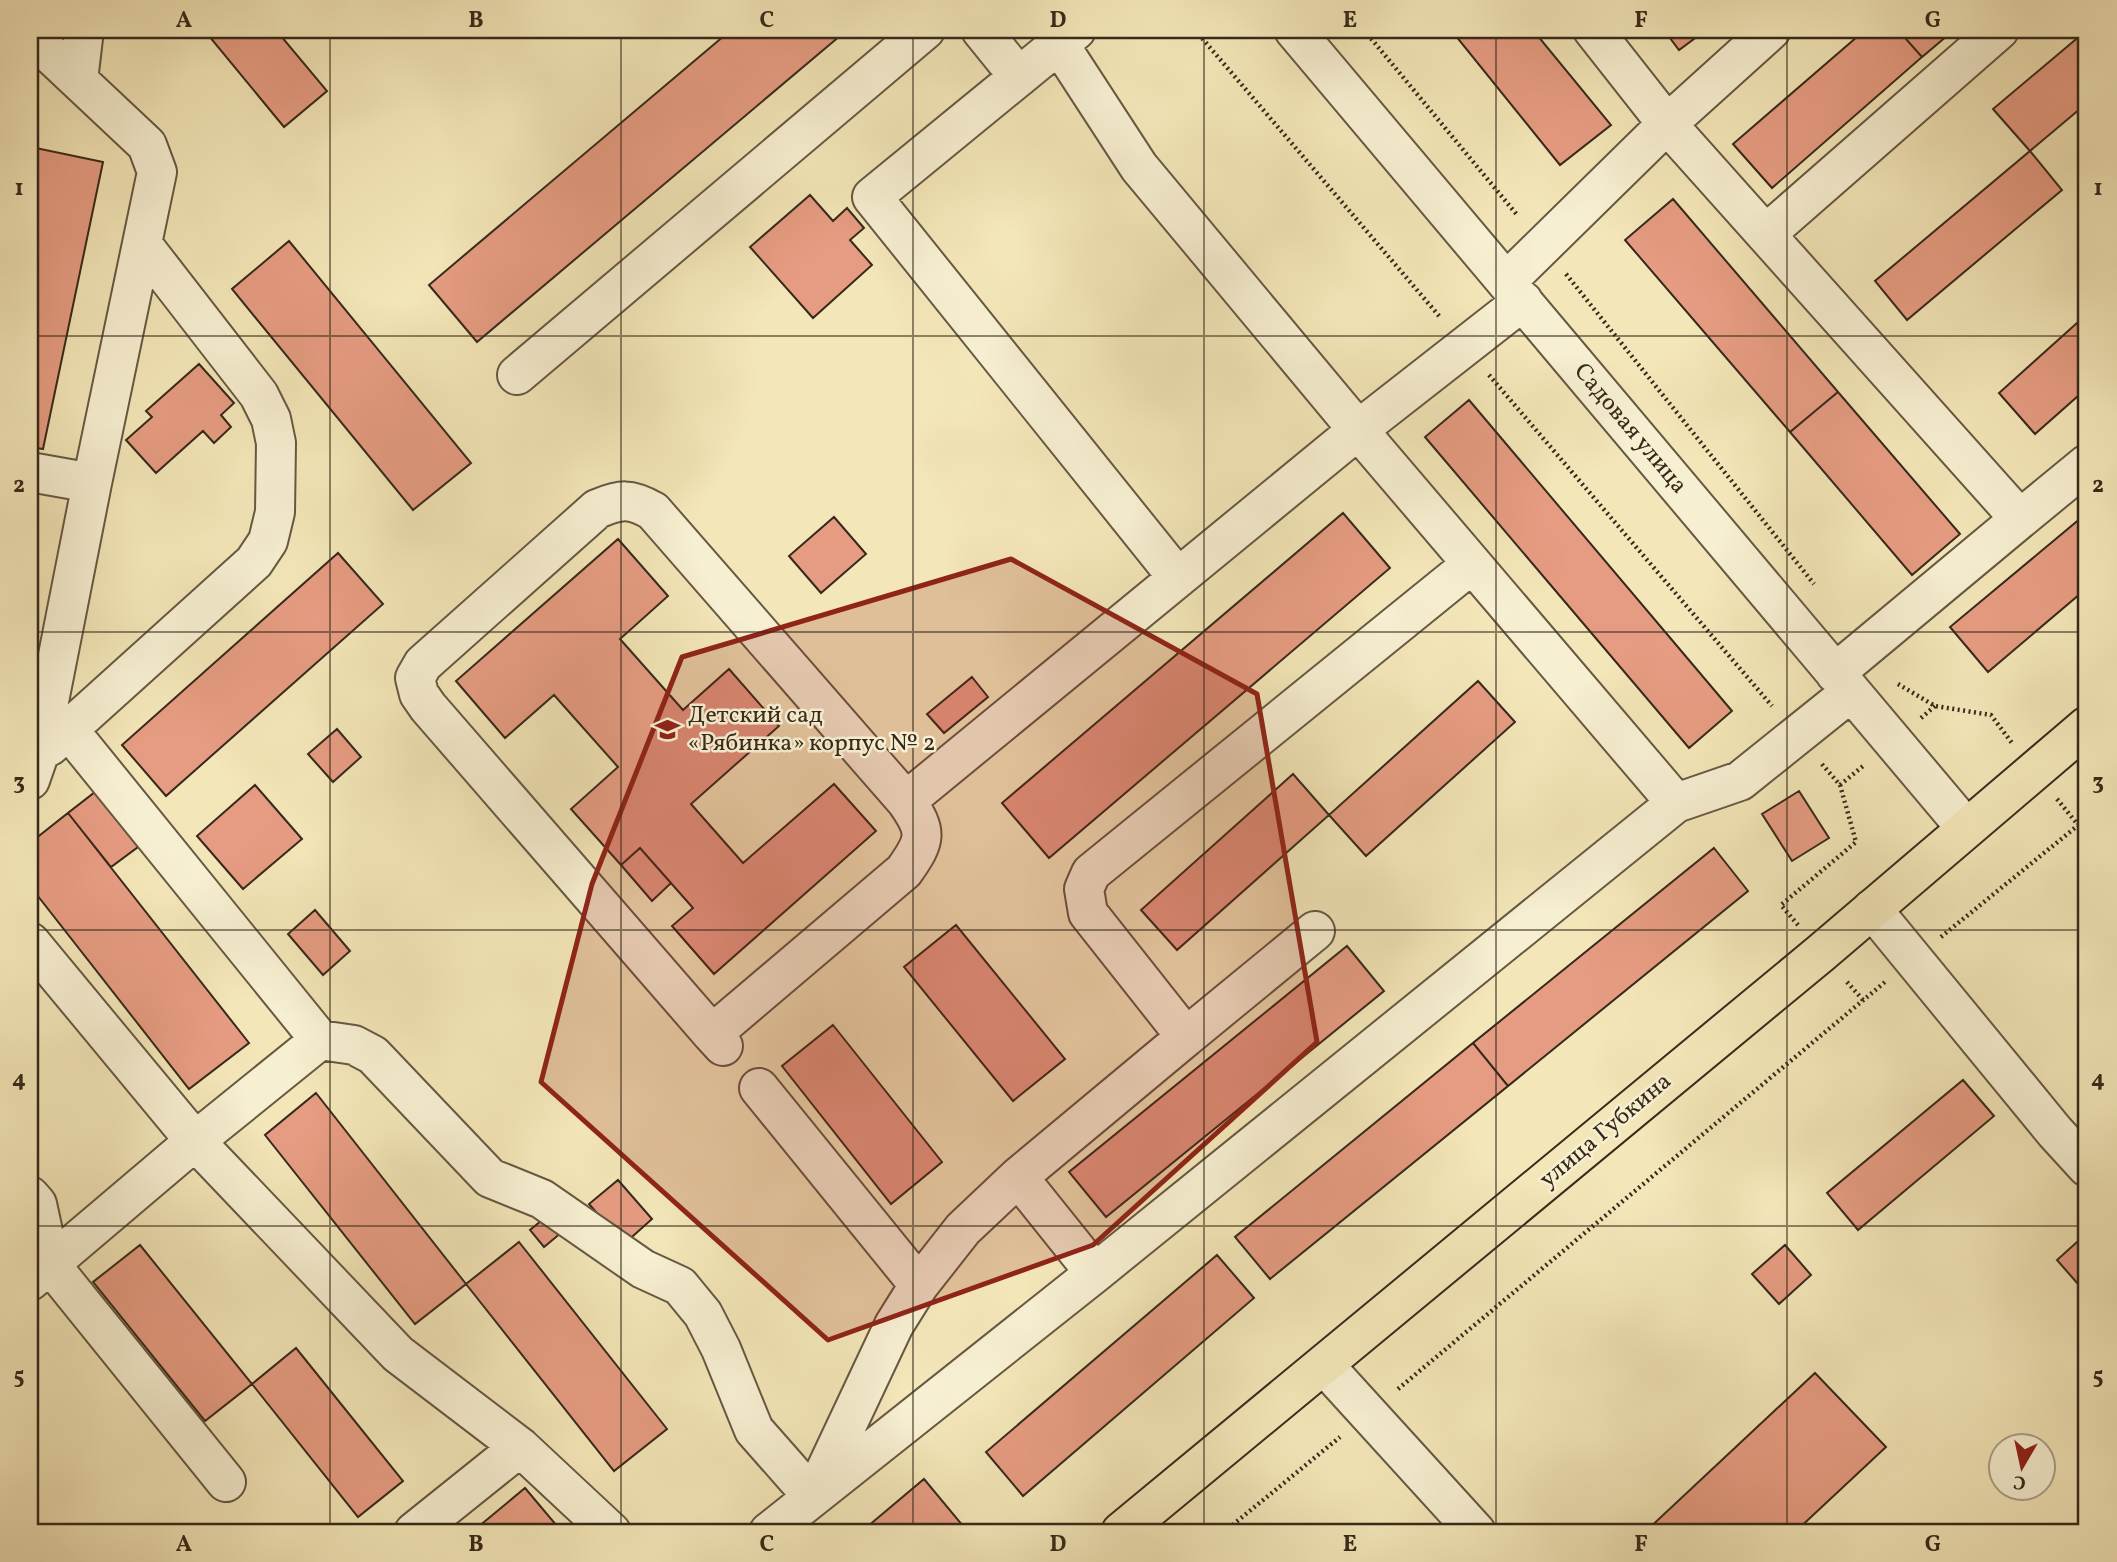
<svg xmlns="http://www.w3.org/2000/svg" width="2117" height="1562" font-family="Vollkorn,serif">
  <rect width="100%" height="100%" fill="#f3e6b8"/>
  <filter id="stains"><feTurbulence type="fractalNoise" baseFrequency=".00286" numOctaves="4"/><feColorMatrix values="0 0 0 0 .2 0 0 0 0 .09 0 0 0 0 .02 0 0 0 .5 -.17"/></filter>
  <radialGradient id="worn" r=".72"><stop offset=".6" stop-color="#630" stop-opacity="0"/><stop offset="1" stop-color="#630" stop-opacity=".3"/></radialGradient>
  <path fill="#e69c82" stroke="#37291a" stroke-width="2" d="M204 30H276L327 91 284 127Z
    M731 30H847L477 342 429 285Z
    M1451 30H1533L1611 125 1560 165Z
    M1664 30H1706L1679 50Z
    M1865 30H1898L1922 57 1772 188 1733 144Z
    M1898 30H1954L1922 57Z
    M2087 30V103L2030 151 1993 109Z
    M31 147 103 162 43 449 30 447Z
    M2030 151 2062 190 1907 320 1875 281Z
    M810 195 833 221 847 208 864 228 850 240 872 265 813 318 750 247Z
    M1673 199 1838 392 1790 432 1625 240Z
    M289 241 471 463 413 510 232 289Z
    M2087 314V388L2035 434 1999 393Z
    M199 364 234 403 221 415 231 427 214 443 203 431 156 473 126 440 152 417 146 411Z
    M1838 392 1960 534 1912 575 1790 432Z
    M1469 400 1732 711 1689 748 1425 437Z
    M1343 513 1390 568 1049 858 1002 803Z
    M2087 513V588L1988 672 1950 627Z
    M834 517 866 554 821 593 789 556Z
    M618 539 668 596 620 639 683 710 729 669 779 726 691 804 743 863 834 784 876 831 714 974 672 926 693 908 640 848 621 865 571 809 618 767 554 695 505 738 456 681Z
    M338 553 383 604 166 796 122 745Z
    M972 677 988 697 944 733 927 714Z
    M1478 681 1515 722 1366 856 1329 815Z
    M337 729 361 757 333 782 308 754Z
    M1293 774 1329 815 1177 950 1141 910Z
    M255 785 302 839 243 889 197 836Z
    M1799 791 1829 838 1792 861 1762 814Z
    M95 792 138 847 111 867 68 813Z
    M68 813 249 1043 189 1089 30 886V843Z
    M640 848 671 883 652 901 621 865Z
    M1714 848 1748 891 1508 1086 1473 1043Z
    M315 910 350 951 323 975 288 934Z
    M956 925 1065 1059 1013 1101 904 967Z
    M1347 946 1384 991 1106 1217 1069 1172Z
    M833 1025 942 1162 891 1204 782 1066Z
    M1473 1043 1508 1086 1270 1279 1235 1237Z
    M1963 1080 1994 1116 1858 1230 1827 1193Z
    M316 1093 466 1284 415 1324 265 1135Z
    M618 1180 652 1219 624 1244 589 1204Z
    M547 1216 562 1232 544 1247 530 1230Z
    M2087 1233V1276L2078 1284 2057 1260Z
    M519 1242 667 1429 614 1471 466 1284Z
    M140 1245 252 1384 205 1421 93 1282Z
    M1785 1245 1811 1275 1779 1304 1752 1274Z
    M1217 1255 1254 1298 1023 1496 986 1452Z
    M296 1348 403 1481 358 1517 252 1384Z
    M1815 1373 1886 1447 1795 1532H1645Z
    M924 1479 968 1532H861Z
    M525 1488 557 1526 550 1532H472Z"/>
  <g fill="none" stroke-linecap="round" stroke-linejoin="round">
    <defs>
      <path id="minor" d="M981 30 1019 77
        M1076 30 872 197 1178 578
        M1294 30 1966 828
        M1593 30 1667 124 2020 519 1835 673
        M30 35 147 145 157 172 92 483 38 757 30 780
        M1059 44 1139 167 1358 430 1676 803
        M78 80 84 30
        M1766 234 1999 30
        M1506 282 1667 124 1771 30
        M517 375 925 30
        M30 472 92 483
        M2020 519 2087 464
        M68 729 320 1040 354 1045 373 1055 490 1178 542 1199 643 1269 680 1286 703 1314 721 1349 754 1430 813 1497 894 1325 919 1285 963 1229 1018 1177
        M50 746 254 562 268 541 275 512 276 443 271 419 259 395 142 244
        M906 801 1358 430 1523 301
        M1872 909 2055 1132 2087 1167
        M30 942 195 1141 398 1354 520 1447 611 1532
        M712 1034 904 871C926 840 928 832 906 801L653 511C630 498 621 499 597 509L423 664 415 678 419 694 428 707 712 1034 723 1046
        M1186 1037 1315 931
        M759 1088 919 1285
        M30 1196 37 1204 50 1264 226 1482
        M1095 1273 1018 1177 1186 1037 1088 913 1084 889 1091 873 1472 564
        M30 1281 195 1141 320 1040
        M1324 1365 1476 1532
        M414 1532 520 1447
        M769 1532 1095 1273 1676 803 1740 781 1851 692"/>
      <path id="major" d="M1121 1532 1821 953 2087 726"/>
    </defs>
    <use href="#minor" stroke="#665842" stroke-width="42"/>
    <use href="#major" stroke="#37291a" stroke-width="42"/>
    <path stroke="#37291a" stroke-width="4.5" stroke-dasharray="2 3.5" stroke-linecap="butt" d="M1195 30 1440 317
      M1364 30 1518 216
      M1566 274 1814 584
      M1489 375 1772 706
      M1898 684 1935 706 1991 715 2012 743
      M1921 718 1935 706
      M1840 785 1863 766
      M2057 799 2079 826
      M1798 925 1781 905 1856 842 1840 785 1821 763
      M1941 937 2087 818
      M1847 982 1863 1000
      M1398 1389 1885 982
      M1224 1532 1340 1437"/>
    <use href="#minor" stroke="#f7efd1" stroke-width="38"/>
    <use href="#major" stroke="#f3e6b8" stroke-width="38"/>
  </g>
  <path fill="#8f2418" fill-opacity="0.2" stroke="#8f2418" stroke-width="5" stroke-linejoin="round" d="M1011 559 1257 694 1317 1042 1093 1245 828 1340 541 1082 592 884 682 657Z"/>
  <path fill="none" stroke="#37291a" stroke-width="2" stroke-opacity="0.55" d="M330 30V1532M621 30V1532M913 30V1532M1204 30V1532M1496 30V1532M1787 30V1532M30 336H2087M30 632H2087M30 930H2087M30 1226H2087"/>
  <defs>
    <symbol id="school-bare" viewBox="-9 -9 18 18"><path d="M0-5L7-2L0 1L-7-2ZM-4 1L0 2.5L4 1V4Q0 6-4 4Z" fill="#8f2418" stroke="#f7efd1" stroke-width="2.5" paint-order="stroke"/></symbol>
  </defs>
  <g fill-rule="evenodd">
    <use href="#school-bare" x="650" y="712" width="35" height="35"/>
  </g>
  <g text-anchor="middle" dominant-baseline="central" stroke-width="5" stroke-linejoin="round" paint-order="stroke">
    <g font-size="24" fill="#37291a" stroke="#f7efd1">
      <text transform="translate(1630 429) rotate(50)">Садовая улица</text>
      <text transform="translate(1606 1131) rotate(-40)">улица Губкина</text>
    </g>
    <g font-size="24" fill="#37291a" stroke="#f7efd1" text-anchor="start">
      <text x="688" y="716">Детский сад<tspan x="688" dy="28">«Рябинка» корпус № 2</tspan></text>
    </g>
  </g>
  <rect width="2117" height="1562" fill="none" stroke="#f3e6b8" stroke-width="77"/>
  <g transform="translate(2022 1467) rotate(189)"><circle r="33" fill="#f7efd1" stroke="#aaa088" stroke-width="2"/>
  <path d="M0-5L12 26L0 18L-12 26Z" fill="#8f2418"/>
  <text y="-10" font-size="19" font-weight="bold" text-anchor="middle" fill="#37291a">С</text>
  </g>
  <rect x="38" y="38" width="2040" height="1486" fill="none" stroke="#37291a" stroke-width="2.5"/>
  <g font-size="23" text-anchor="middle" font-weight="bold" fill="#37291a">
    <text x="184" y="27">A</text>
    <text x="476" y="27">B</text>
    <text x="767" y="27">C</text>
    <text x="1058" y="27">D</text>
    <text x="1350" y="27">E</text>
    <text x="1641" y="27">F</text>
    <text x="1933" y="27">G</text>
    <text x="19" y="195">1</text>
    <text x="2098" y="195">1</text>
    <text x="19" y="492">2</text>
    <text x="2098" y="492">2</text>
    <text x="19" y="789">3</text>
    <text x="2098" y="789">3</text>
    <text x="19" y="1086">4</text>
    <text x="2098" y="1086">4</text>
    <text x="19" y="1383">5</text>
    <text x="2098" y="1383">5</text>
    <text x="184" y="1551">A</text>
    <text x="476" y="1551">B</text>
    <text x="767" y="1551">C</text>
    <text x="1058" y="1551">D</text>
    <text x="1350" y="1551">E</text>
    <text x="1641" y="1551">F</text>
    <text x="1933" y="1551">G</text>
  </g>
  <rect width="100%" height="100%" filter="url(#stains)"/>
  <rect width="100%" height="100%" fill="url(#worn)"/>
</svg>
